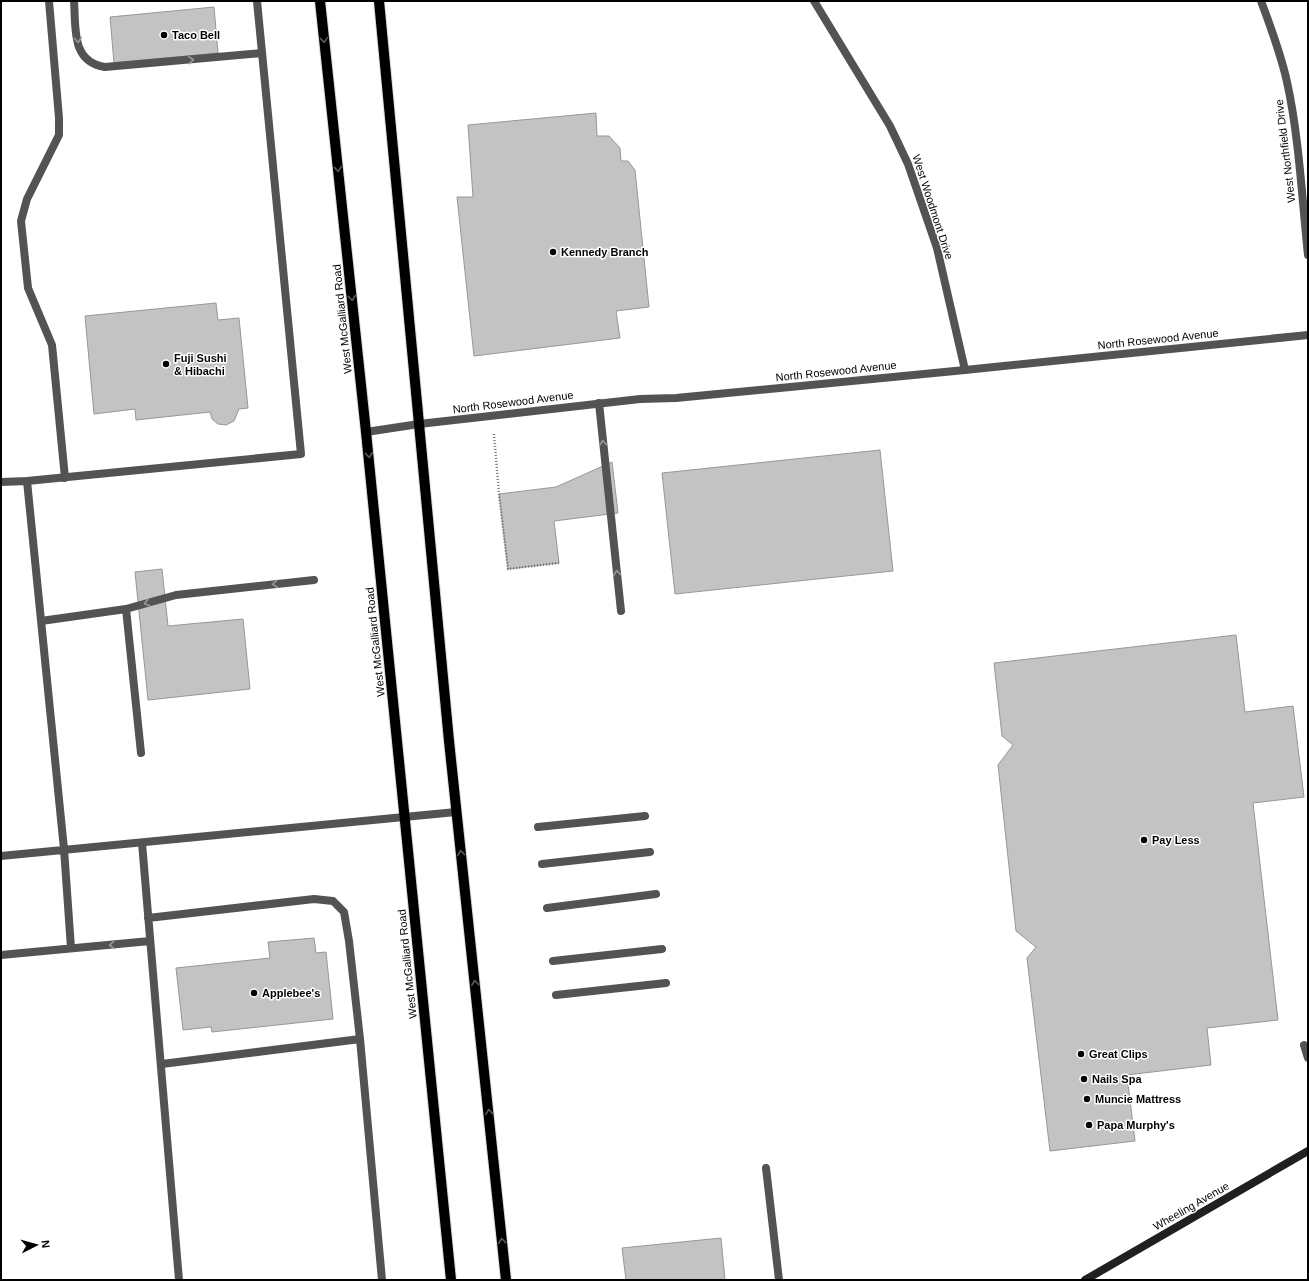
<svg xmlns="http://www.w3.org/2000/svg" width="1309" height="1281" font-family="Helvetica,sans-serif">
  <rect width="100%" height="100%" fill="#fff"/>
  <path fill="#c3c3c3" stroke="#979797" d="M214 7 218 53 114 63 110 17Z
    M596 113 597 136H609L620 148 621 161H628L635 170 649 307 616 311 620 338 474 356 457 197H473L468 125Z
    M216 303 218 320 239 318 248 408 239 409 234 421 226 425 218 424 212 419 210 412 136 420 135 409 94 414 85 316Z
    M880 450 893 571 675 594 662 473Z
    M612 462 618 513 554 521 559 563 508 569 499 494 556 487Z
    M162 569 168 626 243 619 250 689 148 700 135 572Z
    M1236 635 1245 712 1293 706 1304 797 1253 803 1278 1020 1207 1028 1211 1065 1127 1075 1135 1141 1050 1151 1027 958 1036 947 1016 931 998 765 1013 745 1002 736 994 663Z
    M314 938 316 953 326 952 333 1019 212 1032 211 1027 183 1030 176 968 270 958 268 942Z
    M721 1238 725 1280H626L622 1248Z"/>
  <g fill="none" stroke-linecap="round" stroke-linejoin="round">
    <defs>
      <path id="primary" d="M320 1 366 432 451 1280
        M379 1 449 741 506 1280"/>
    </defs>
    <use href="#primary" stroke="#dbdbdb" stroke-width="12"/>
    <path stroke="#757575" stroke-width="2.5" stroke-dasharray="1 2" stroke-linecap="butt" d="M494 434 499 494 508 569 559 563"/>
    <path stroke="#535353" stroke-width="8" d="M49 1 59 118V135L27 199 21 221 28 288 52 345 65 478
      M74 1C76 28 71 62 105 67L262 53
      M599 403 621 611
      M27 481 64 849 71 948
      M1 482 27 481 301 454 257 1
      M126 609 141 753
      M41 621 126 609 176 595 314 580
      M538 827 645 816
      M142 843 179 1280
      M1 856 456 812
      M542 864 650 852
      M547 908 656 894
      M148 918 314 899 333 901 344 912 349 941 360 1039 382 1280
      M1 955 150 941
      M553 961 662 949
      M556 995 666 983
      M1304 1045 1308 1058
      M162 1064 360 1039
      M766 1168 779 1280"/>
    <path stroke="#535353" stroke-width="8" d="M814 1 890 126 908 164 937 248 965 370
      M1261 1C1271 28 1281 54 1287 82 1299 136 1302 199 1308 255
      M366 432 419 424 640 399 676 398 965 370 1308 335"/>
    <path stroke="#202020" stroke-width="8" d="M1085 1280 1308 1151"/>
    <use href="#primary" stroke="#000" stroke-width="10"/>
  </g>
  <defs><path id="oneway-chevron" d="M-2-3.5L2.5 0L-2 3.5" fill="none" stroke-width="1.6" stroke-linecap="round" stroke-linejoin="round"/></defs>
  <g stroke="#989898">
    <use href="#oneway-chevron" transform="translate(78 40) rotate(84)"/>
    <use href="#oneway-chevron" transform="translate(191 60) rotate(-5)"/>
    <use href="#oneway-chevron" transform="translate(603 443) rotate(-96)"/>
    <use href="#oneway-chevron" transform="translate(617 573) rotate(-96)"/>
    <use href="#oneway-chevron" transform="translate(275 584) rotate(174)"/>
    <use href="#oneway-chevron" transform="translate(147 603) rotate(164)"/>
    <use href="#oneway-chevron" transform="translate(112 945) rotate(175)"/>
  </g>
  <g stroke="#595959">
    <use href="#oneway-chevron" transform="translate(324 40) rotate(84)"/>
    <use href="#oneway-chevron" transform="translate(338 169) rotate(84)"/>
    <use href="#oneway-chevron" transform="translate(352 298) rotate(84)"/>
    <use href="#oneway-chevron" transform="translate(369 455) rotate(84)"/>
    <use href="#oneway-chevron" transform="translate(461 853) rotate(-96)"/>
    <use href="#oneway-chevron" transform="translate(475 983) rotate(-96)"/>
    <use href="#oneway-chevron" transform="translate(489 1112) rotate(-96)"/>
    <use href="#oneway-chevron" transform="translate(502 1241) rotate(-96)"/>
  </g>
  <g fill="#000" stroke="#fff" stroke-width="1.5">
    <circle cx="164" cy="35" r="4"/>
    <circle cx="553" cy="252" r="4"/>
    <circle cx="166" cy="364" r="4"/>
    <circle cx="1144" cy="840" r="4"/>
    <circle cx="254" cy="993" r="4"/>
    <circle cx="1081" cy="1054" r="4"/>
    <circle cx="1084" cy="1079" r="4"/>
    <circle cx="1087" cy="1099" r="4"/>
    <circle cx="1089" cy="1125" r="4"/>
  </g>
  <g text-anchor="middle" dominant-baseline="central" stroke-width="3" stroke-linejoin="round" paint-order="stroke">
    <g font-size="11" font-weight="bold" fill="#000" stroke="#fff" text-anchor="start">
      <text x="172" y="35">Taco Bell</text>
      <text x="561" y="252">Kennedy Branch</text>
      <text x="174" y="358">Fuji Sushi<tspan x="174" dy="13">&amp; Hibachi</tspan></text>
      <text x="1152" y="840">Pay Less</text>
      <text x="262" y="993">Applebee's</text>
      <text x="1089" y="1054">Great Clips</text>
      <text x="1092" y="1079">Nails Spa</text>
      <text x="1095" y="1099">Muncie Mattress</text>
      <text x="1097" y="1125">Papa Murphy's</text>
    </g>
    <g font-size="11" fill="#000" stroke="#fff">
      <text transform="translate(1285 151) rotate(-97)">West Northfield Drive</text>
      <text transform="translate(933 207) rotate(72)">West Woodmont Drive</text>
      <text transform="translate(342 319) rotate(-96)">West McGalliard Road</text>
      <text transform="translate(1158 339) rotate(-6)">North Rosewood Avenue</text>
      <text transform="translate(836 371) rotate(-6)">North Rosewood Avenue</text>
      <text transform="translate(513 402) rotate(-7)">North Rosewood Avenue</text>
      <text transform="translate(375 642) rotate(-96)">West McGalliard Road</text>
      <text transform="translate(407 964) rotate(-96)">West McGalliard Road</text>
      <text transform="translate(1191 1206) rotate(-30)">Wheeling Avenue</text>
    </g>
  </g>
  <rect width="1309" height="1281" fill="none" stroke="#000000" stroke-width="4"/>
  <g transform="translate(36 1245) rotate(84)" stroke="#ffffff" stroke-width="3" paint-order="stroke">
  <path d="M0-3L7 15L0 10L-7 15Z" fill="#000000"/>
  <text y="-6" font-size="11" font-weight="bold" text-anchor="middle" fill="#000000">N</text>
  </g>
</svg>
